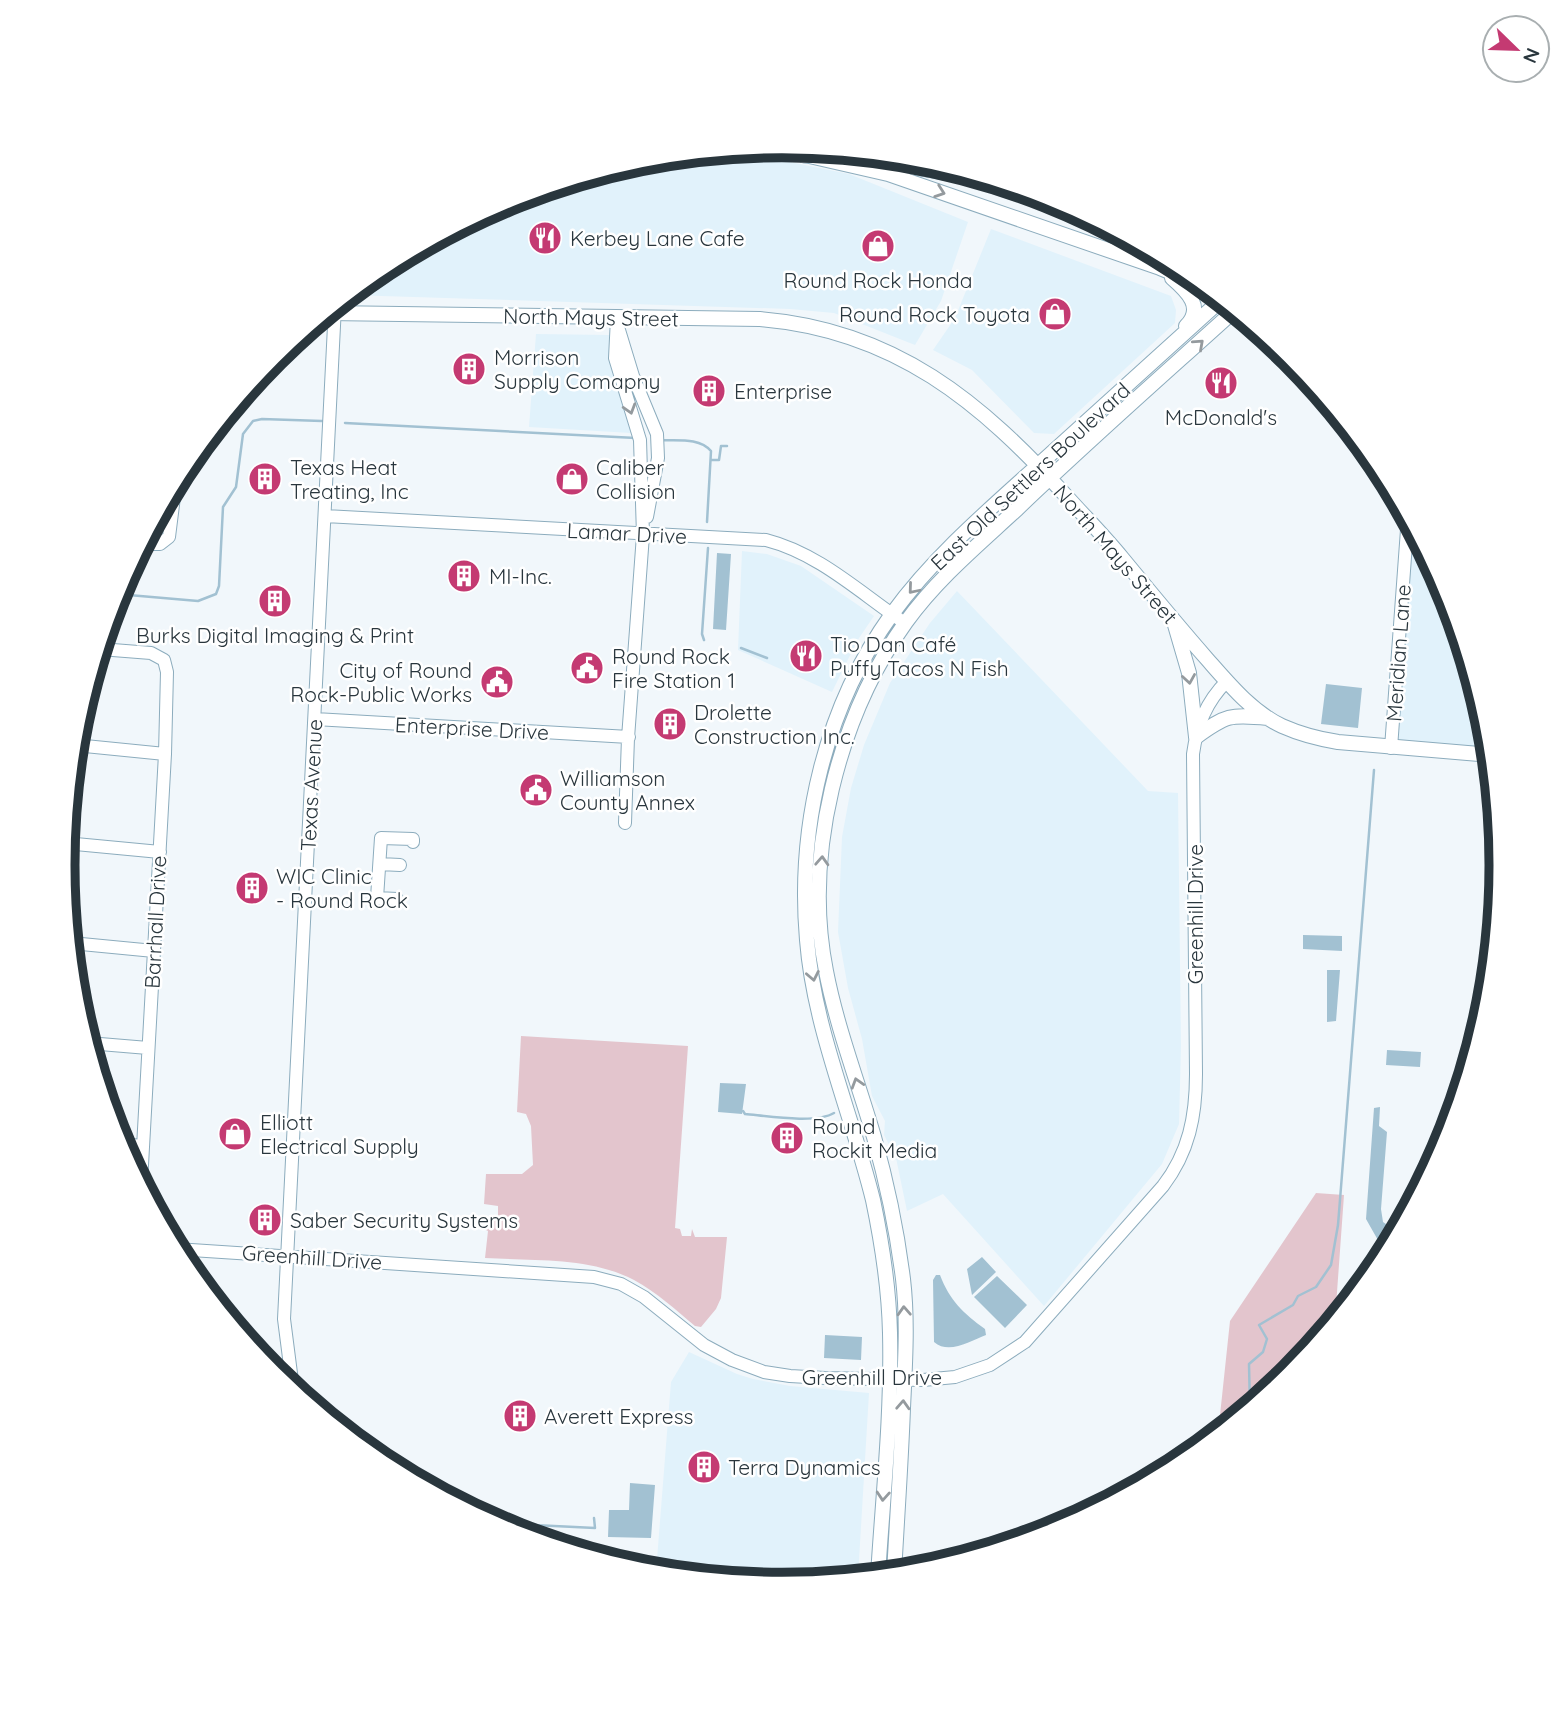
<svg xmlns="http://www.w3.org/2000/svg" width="1565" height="1730" font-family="Quicksand,sans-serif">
  <rect width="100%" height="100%" fill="#f1f7fb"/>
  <path fill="#e1f2fb" d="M732 150 849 174 968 222 941 301 915 345 834 313 790 309 349 295 383 267 508 200 643 159Z
    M991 229 1171 296 1176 310 1175 323 1054 434 1034 433 972 370 933 350 955 318Z
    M536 334 609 335 612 371 631 433 529 427Z
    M1409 518 1447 590 1488 725 1491 751 1393 744Z
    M742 551 767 554 801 566 874 616 857 641 832 692 738 650Z
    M957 591 1148 791 1178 793 1181 1046 1179 1124 1162 1164 1044 1306 943 1194 907 1211 896 1158 884 1135 885 1121 872 1096 862 1039 848 988 838 932 842 837 851 788 864 745 890 683 930 623Z
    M689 1352 737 1374 753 1379 790 1386 869 1393 858 1577 782 1584 656 1572 671 1382Z"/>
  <path fill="#e3c5cd" d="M521 1036 688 1046 675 1228 680 1229 682 1236H691L692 1229 695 1237H727L721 1298 716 1309 701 1327 695 1326C676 1310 656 1292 634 1280 590 1257 534 1261 485 1258L488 1231 484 1229V1219H498V1206L484 1204 486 1174H522L533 1165 531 1126 526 1114 517 1112Z
    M1316 1193 1344 1195 1335 1320 1291 1374 1218 1434 1230 1321Z"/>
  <path fill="#a2c1d2" d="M717 553 731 554 726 630 713 629Z
    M1326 684 1362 688 1358 728 1321 724Z
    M1303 935 1342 936V951L1303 949Z
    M1327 970H1340L1336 1021 1327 1022Z
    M1387 1050 1421 1052 1420 1067 1386 1065Z
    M720 1083 746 1084 742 1114 718 1112Z
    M1380 1107 1379 1126 1387 1132 1381 1209 1383 1222 1392 1228 1399 1230 1389 1249 1379 1242 1366 1219 1374 1108Z
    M982 1257 996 1272 972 1295 967 1269Z
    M936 1275H940C950 1301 963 1313 985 1329L986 1335C970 1341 949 1355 934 1342L933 1280Z
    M997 1276 1027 1305 1005 1328 974 1297Z
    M825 1335 862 1337 861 1360 824 1358Z
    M630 1483 655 1485 651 1538 608 1537 609 1510H629Z"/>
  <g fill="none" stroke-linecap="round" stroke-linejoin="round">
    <path stroke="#a2c1d2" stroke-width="2.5" d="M345 423 636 438
      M660 440C677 441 699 437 711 451L707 522
      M711 460H719L721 446H727
      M117 594 198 601 216 594 219 586 223 507 236 487 243 434 253 421 262 419 322 421
      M704 640 702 634 708 548
      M741 648 767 658
      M743 1111 745 1114C767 1116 816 1124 834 1113
      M1250 1408 1249 1364 1263 1352 1267 1339 1259 1325 1293 1305 1298 1296 1316 1287 1331 1265 1338 1225 1374 770
      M428 1488 429 1477
      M494 1523 595 1528 594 1518"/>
    <defs>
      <path id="minor" d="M617 318 615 358 640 440 643 535 628 738 625 823
        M619 330 633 376 657 434 658 458 647 517
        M325 516 766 540C817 553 857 590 899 619
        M142 544H160L169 537 176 481
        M100 649 151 653 164 660 167 672 165 754 141 1183
        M315 719 629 737
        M75 745 165 754
        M1391 748 1408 516
        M65 843 160 852
        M380 864 400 865
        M397 899 377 898 381 838 413 839V842
        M71 943 154 951
        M88 1043 148 1048
        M120 1144 143 1146
        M176 1249 594 1277 621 1284 644 1297 704 1345 732 1360 764 1372 790 1376 825 1378 923 1380 955 1377 990 1365 1025 1342 1163 1186C1189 1152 1196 1116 1196 1074L1193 754C1197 725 1206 702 1227 681
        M293 1389 284 1319 335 306"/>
      <path id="major" d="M770 147 888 174 1160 268 1209 288
        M1172 278C1187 291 1205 308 1186 326
        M327 313 760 319C895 330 981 402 1068 498 1086 518 1105 537 1122 558 1150 592 1178 626 1207 659 1229 684 1252 712 1282 726 1300 734 1319 739 1338 742L1491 755
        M1175 625 1189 673 1196 737
        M1196 737C1226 715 1230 714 1268 718
        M894 1574C897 1518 901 1463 903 1408 905 1365 908 1321 903 1279 897 1231 887 1183 874 1137 858 1082 837 1028 826 971 803 856 838 717 906 622 937 579 978 545 1017 509 1088 441 1162 376 1235 310
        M878 1575C883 1495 892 1414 890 1333 889 1289 882 1243 873 1200 852 1114 814 1029 807 940 797 826 825 707 892 614 937 552 998 502 1054 451 1110 400 1166 350 1222 299"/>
      <path id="highway" d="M804 154 833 151 988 179"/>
    </defs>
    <use href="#minor" stroke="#8cacbd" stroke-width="14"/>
    <use href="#major" stroke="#8cacbd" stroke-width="16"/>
    <use href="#highway" stroke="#8cacbd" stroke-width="19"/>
    <use href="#minor" stroke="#fff" stroke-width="12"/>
    <use href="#major" stroke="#fff" stroke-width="14"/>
    <use href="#highway" stroke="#fff" stroke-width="18"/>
  </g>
  <defs><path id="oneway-chevron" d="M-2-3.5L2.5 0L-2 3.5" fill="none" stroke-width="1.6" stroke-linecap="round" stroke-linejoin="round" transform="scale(1.75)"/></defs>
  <g stroke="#949a9e">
    <use href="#oneway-chevron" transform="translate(940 192) rotate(19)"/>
    <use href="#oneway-chevron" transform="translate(1199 344) rotate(-42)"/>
    <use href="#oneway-chevron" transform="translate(630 409) rotate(73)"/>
    <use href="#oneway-chevron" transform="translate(913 589) rotate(130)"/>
    <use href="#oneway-chevron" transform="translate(1189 679) rotate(81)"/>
    <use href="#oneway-chevron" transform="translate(822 861) rotate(-87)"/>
    <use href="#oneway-chevron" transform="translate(813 976) rotate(79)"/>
    <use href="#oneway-chevron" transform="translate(857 1083) rotate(-107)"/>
    <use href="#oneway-chevron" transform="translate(904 1311) rotate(-93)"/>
    <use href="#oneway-chevron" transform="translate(903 1405) rotate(-87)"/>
    <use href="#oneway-chevron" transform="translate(883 1496) rotate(94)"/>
  </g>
  <defs>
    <symbol id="restaurant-disc" viewBox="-11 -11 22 22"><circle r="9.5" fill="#c43a72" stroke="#fff"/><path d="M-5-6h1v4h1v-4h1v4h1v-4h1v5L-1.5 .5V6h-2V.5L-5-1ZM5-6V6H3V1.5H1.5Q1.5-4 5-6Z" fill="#fff"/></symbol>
    <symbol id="shop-disc" viewBox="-11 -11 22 22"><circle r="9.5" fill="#c43a72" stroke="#fff"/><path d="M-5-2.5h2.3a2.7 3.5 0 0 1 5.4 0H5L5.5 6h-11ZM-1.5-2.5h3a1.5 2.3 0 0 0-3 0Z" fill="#fff"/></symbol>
    <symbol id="building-disc" viewBox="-11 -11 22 22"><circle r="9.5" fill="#c43a72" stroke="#fff"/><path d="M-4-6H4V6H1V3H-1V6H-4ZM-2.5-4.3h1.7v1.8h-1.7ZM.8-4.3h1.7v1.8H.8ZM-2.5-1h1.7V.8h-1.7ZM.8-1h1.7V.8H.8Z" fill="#fff"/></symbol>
    <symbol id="civic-disc" viewBox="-11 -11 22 22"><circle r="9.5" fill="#c43a72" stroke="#fff"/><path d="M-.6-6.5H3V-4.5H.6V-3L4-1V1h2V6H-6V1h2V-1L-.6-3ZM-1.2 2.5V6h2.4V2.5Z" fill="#fff"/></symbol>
  </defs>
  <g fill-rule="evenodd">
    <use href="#restaurant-disc" x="526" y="219" width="38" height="38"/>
    <use href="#shop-disc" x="859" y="227" width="38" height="38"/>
    <use href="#shop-disc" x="1036" y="295" width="38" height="38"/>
    <use href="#building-disc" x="450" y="350" width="38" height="38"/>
    <use href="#restaurant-disc" x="1202" y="364" width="38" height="38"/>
    <use href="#building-disc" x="690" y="372" width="38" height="38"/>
    <use href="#building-disc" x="246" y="460" width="38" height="38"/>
    <use href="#shop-disc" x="553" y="460" width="38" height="38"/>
    <use href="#building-disc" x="445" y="557" width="38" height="38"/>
    <use href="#building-disc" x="256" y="582" width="38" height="38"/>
    <use href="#restaurant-disc" x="787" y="637" width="38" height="38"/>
    <use href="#civic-disc" x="568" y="649" width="38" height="38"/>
    <use href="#civic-disc" x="478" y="663" width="38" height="38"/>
    <use href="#building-disc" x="651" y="705" width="38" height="38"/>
    <use href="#civic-disc" x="517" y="771" width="38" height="38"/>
    <use href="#building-disc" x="233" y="869" width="38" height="38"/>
    <use href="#shop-disc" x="216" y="1115" width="38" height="38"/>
    <use href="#building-disc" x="768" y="1119" width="38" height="38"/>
    <use href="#building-disc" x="246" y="1201" width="38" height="38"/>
    <use href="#building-disc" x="501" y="1397" width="38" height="38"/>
    <use href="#building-disc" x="685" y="1448" width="38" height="38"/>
  </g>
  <g text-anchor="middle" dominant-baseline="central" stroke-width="5" stroke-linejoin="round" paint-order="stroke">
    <g font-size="21" fill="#29363d" stroke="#fff" text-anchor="start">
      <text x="570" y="238">Kerbey Lane Cafe</text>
      <text x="878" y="280" text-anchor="middle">Round Rock Honda</text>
      <text x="1030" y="314" text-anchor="end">Round Rock Toyota</text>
      <text x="494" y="357">Morrison<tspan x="494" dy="24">Supply Comapny</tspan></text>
      <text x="734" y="391">Enterprise</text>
      <text x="1221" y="417" text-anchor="middle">McDonald's</text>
      <text x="290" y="467">Texas Heat<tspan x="290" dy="24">Treating, Inc</tspan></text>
      <text x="596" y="467">Caliber<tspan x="596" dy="24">Collision</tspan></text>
      <text x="489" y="576">MI-Inc.</text>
      <text x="275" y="635" text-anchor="middle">Burks Digital Imaging &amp; Print</text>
      <text x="830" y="644">Tio Dan Café<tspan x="830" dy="24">Puffy Tacos N Fish</tspan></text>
      <text x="612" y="656">Round Rock<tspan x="612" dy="24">Fire Station 1</tspan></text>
      <text x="472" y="670" text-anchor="end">City of Round<tspan x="472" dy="24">Rock-Public Works</tspan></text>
      <text x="694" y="712">Drolette<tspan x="694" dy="24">Construction Inc.</tspan></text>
      <text x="560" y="778">Williamson<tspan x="560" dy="24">County Annex</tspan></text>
      <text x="276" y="876">WIC Clinic<tspan x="276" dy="24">- Round Rock</tspan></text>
      <text x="260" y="1122">Elliott<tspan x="260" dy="24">Electrical Supply</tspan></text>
      <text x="812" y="1126">Round<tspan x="812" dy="24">Rockit Media</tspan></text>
      <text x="290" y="1220">Saber Security Systems</text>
      <text x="544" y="1416">Averett Express</text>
      <text x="728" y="1467">Terra Dynamics</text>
    </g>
    <g font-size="21" fill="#29363d" stroke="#fff">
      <text transform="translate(591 317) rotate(1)">North Mays Street</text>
      <text transform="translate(1030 476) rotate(-43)">East Old Settlers Boulevard</text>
      <text transform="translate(627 533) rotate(3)">Lamar Drive</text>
      <text transform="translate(1116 554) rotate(49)">North Mays Street</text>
      <text transform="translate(1398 653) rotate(-86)">Meridian Lane</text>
      <text transform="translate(472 728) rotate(3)">Enterprise Drive</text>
      <text transform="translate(311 785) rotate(-87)">Texas Avenue</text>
      <text transform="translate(1195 914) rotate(-90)">Greenhill Drive</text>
      <text transform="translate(155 922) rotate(-87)">Barrhall Drive</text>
      <text transform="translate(312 1257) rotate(4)">Greenhill Drive</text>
      <text x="872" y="1377">Greenhill Drive</text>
    </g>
  </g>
  <path d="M0 0H1565V1730H0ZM75 865a707 707 0 1 1 1414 0a707 707 0 1 1-1414 0Z" fill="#fff" fill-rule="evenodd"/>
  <path fill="none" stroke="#29363d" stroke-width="9" d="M75 865a707 707 0 1 1 1414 0a707 707 0 1 1-1414 0Z"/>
  <g transform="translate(1516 49) rotate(113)"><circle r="33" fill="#ffffff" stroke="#a9afb1" stroke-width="2"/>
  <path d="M0-5L12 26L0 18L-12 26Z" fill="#c43a72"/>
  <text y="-10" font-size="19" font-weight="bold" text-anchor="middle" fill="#29363d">N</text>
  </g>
</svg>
